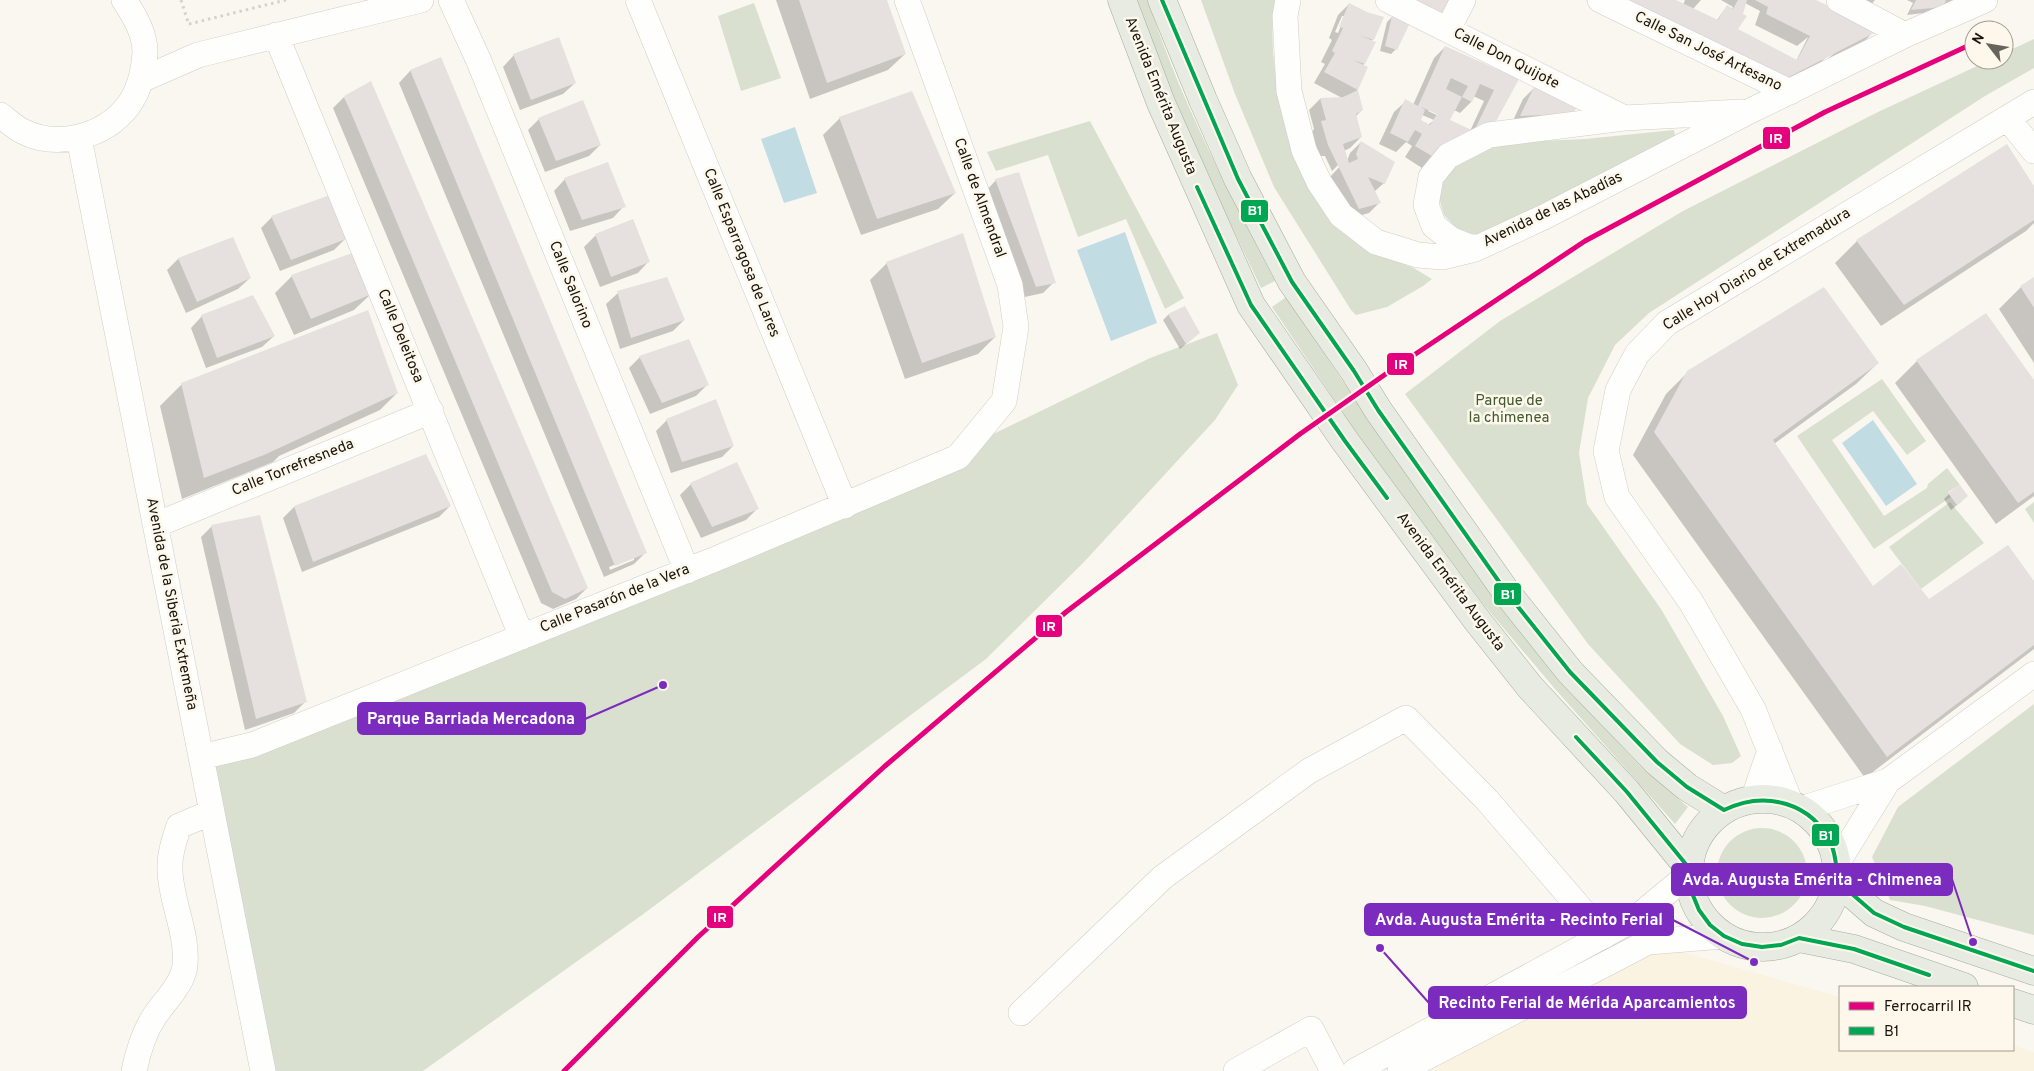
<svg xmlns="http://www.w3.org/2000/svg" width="2034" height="1071" font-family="Overpass,sans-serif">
  <rect width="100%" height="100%" fill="#faf7f0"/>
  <path fill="#fbf3e1" d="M1648 942 1840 997V1050H2013V1045L2034 1052V1071H1431Z"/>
  <path fill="#d9e0d0" d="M1137 0H1148C1179 98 1228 190 1275 281L1261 288C1216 193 1171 99 1137 0Z
    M1201 0H1275C1270 30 1273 64 1279 94L1378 255 1412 267 1432 279 1423 286 1387 307 1356 315 1351 310 1274 187 1235 94Z
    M754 3 781 78 741 91 718 16Z
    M2034 39V68L1985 96 1649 313 1615 345 1588 398 1579 453 1587 504 1661 609 1723 716 1741 756 1732 763 1713 765 1680 744 1588 644 1405 394 1500 321 1683 211 1878 112 1990 60H2004V53Z
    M1090 121 1184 298 1165 309 1126 219 1078 237 1048 155 996 171 987 152Z
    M1674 130 1675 136 1488 234H1462L1444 215 1436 188 1456 159 1495 143 1585 139Z
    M1286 297 1369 420 1494 598 1562 683 1640 766 1688 807 1675 824 1555 689 1484 605 1356 432 1272 307Z
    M1217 333 1238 385 1215 420 1084 562 986 659 642 915 423 1071H263L201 757 845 506 1150 358Z
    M1882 379 1926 441 1907 455 1873 411 1832 440 1884 516 1927 488 1928 484 1947 468 1960 485 1948 492 1951 497 1874 549 1797 436Z
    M1950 502 1984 543 1921 589 1889 547Z
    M2034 502V523L2025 509Z
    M2034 704V935L1925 906 1890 900 1872 857 1898 807Z
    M1717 873a45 45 0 1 1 90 0a45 45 0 1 1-90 0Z"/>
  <path fill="#c1dce3" d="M795 127 817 193 784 203 761 139Z
    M1125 232 1157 323 1111 341 1077 250Z
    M1873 420 1917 484 1886 506 1842 443Z"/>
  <path fill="#0003" fill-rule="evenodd" d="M776 0H886L905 54 888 70 810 99Z
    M1586 0H1673L1683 5 1685 0H1701L1693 9 1717 20 1727 6 1732 9 1733 7 1721 0H1813L1874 31 1863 43 1822 64 1833 54 1831 52 1818 65 1779 84 1628 20ZM1745 3 1760 11 1755 25 1797 46 1808 37 1796 61 1736 30Z
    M1850 0H1875L1869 7Z
    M1907 0H1964L1932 12 1907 15 1913 3Z
    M1349 4 1373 39 1371 41 1374 42 1363 66 1367 67 1357 90 1362 110 1356 116 1361 137 1350 148 1344 151 1347 161 1350 153 1361 142 1384 183 1374 192 1380 202 1369 213 1348 219 1328 179 1343 163 1342 161 1332 171 1325 156H1317L1311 133 1314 129 1309 110 1320 99 1342 98 1314 83 1325 64 1321 62 1332 40 1329 38 1338 15ZM1342 16H1345L1338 33 1335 32Z
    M1392 17 1396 49 1391 54 1380 51 1387 22Z
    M1445 47 1517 79 1493 124 1425 170 1405 157 1412 146 1406 142 1396 152 1379 144 1394 112 1406 101 1413 105 1434 58ZM1473 96 1484 101 1470 131 1449 120 1454 110 1460 113 1471 102ZM1430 109 1443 118 1428 111ZM1422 115 1434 120 1428 125 1419 120Z
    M514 55 575 83 563 94 520 110 503 67Z
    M440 59 645 553 634 564 604 577 399 83 410 71ZM634 557V560L610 570 609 567Z
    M1534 88 1572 113 1510 127 1523 99Z
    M344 97 587 588 576 599 553 609 541 603 333 108Z
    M840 118 955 193 938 209 861 235 823 135Z
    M539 119 600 145 589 156 545 172 528 130Z
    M565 179 624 206 613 218 570 231 554 191Z
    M996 180 1054 282 1043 293 1025 297 985 192Z
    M2034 188V223L2026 231 1881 326 1835 263 1857 241Z
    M272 217 345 239 334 250 280 271 261 228Z
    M633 220 649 261 638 273 600 287 584 247 595 236Z
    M232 238 250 278 238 289 186 313 167 270 178 259Z
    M887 263 995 337 978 354 905 379 870 280Z
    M292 276 371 294 354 310 294 335 275 293Z
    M2034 278V363L1999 309 2021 287Z
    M618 293 684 320 673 331 620 349 606 304Z
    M1184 307 1193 338 1180 349 1163 320 1168 315Z
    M202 316 274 336 262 347 206 368 191 328Z
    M640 357 707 385 696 396 650 414 629 368Z
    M1917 361 2034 382V496L1996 524 1895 383Z
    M1878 363 1856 384 1774 444 1873 588 1929 601 2034 583V649L1865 778 1633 455 1666 394 1688 372Z
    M182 384 397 393 380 410 279 456 273 462 182 499 160 406Z
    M667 420 733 446 722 457 671 473 656 431Z
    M691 484 757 509 746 520 701 538 680 495Z
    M1949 494 1962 501 1951 510 1944 499Z
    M450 506 439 517 302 572 283 518 294 507Z
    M212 526 305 702 294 713 245 730 201 537Z"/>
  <path fill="#e6e0df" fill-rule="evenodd" d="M799 0H887L906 54 827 83Z
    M1416 0H1450L1443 14Z
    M1619 0H1676L1718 20 1727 5 1733 9 1738 0H1747L1743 14 1747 16 1738 29 1797 60 1810 36 1766 14 1768 7 1755 0H1816L1848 15 1876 32 1785 79Z
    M1916 0H1946L1943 7 1911 10Z
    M1349 3 1367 12 1384 17 1374 40 1359 35 1376 42 1365 64 1353 60 1368 67 1358 90 1363 110 1356 114 1362 137 1343 144 1349 163 1358 159 1356 154 1361 141 1395 162 1385 184 1368 177 1381 203 1359 209 1328 145 1321 121 1326 120 1320 98 1343 97 1358 90 1324 72 1335 53 1332 51 1343 28 1339 27Z
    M1392 16 1410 23 1397 50 1385 46Z
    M559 37 576 83 531 100 513 54Z
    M1445 46 1519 79 1494 125 1437 159 1415 146 1422 134 1415 130 1408 142 1390 133 1405 99 1418 106ZM1451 78 1468 86 1462 97 1472 102 1480 84 1494 90 1474 131 1450 120 1462 97 1446 89ZM1421 107 1437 114 1430 125 1421 120 1425 110Z
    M441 57 647 553 615 566 410 70Z
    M371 81 588 588 565 599 552 592 344 96Z
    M1534 87 1578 105 1573 114 1520 116Z
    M912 91 956 193 877 219 839 117Z
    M583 100 601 145 556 161 538 118Z
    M2007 144 2034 186V220L1904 305 1856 240Z
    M608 162 626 207 582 220 564 178Z
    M1019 172 1056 283 1036 287 995 179Z
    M330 195 346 239 291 260 271 216Z
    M633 219 650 262 611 277 595 234Z
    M963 233 996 337 922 363 886 262Z
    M233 237 251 278 197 302 178 258Z
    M355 252 372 294 311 319 291 275Z
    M667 277 685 320 631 338 617 291Z
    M2034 277V308L2020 286Z
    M1824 287 1879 363 1773 440 1873 586 1901 564 1929 599 2008 545 2034 581V645L1887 757 1654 432 1687 371Z
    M253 295 275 336 217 358 201 315Z
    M1185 306 1200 333 1186 344 1168 314Z
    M368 310 398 393 264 455 204 478 181 383Z
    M1986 313 2034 380V492L2018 503 1916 360Z
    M689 339 709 385 662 403 639 356Z
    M716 399 734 446 682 462 666 419Z
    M426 454 451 506 313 562 294 506Z
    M737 462 759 509 712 527 690 483Z
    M1960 485 1968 496 1957 505 1948 493Z
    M260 515 307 702 256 719 211 525Z"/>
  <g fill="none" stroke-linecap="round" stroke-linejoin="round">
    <defs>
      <path id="minor" d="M451 0 478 59 687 571
        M638 0 845 506
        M1288 0 1285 16 1289 91 1304 150 1319 182 1341 215 1376 242 1418 255 1442 257 1475 249 1544 217 1748 112 1905 35 1985 0
        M1388 0 1624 118
        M1600 0 1790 92
        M1839 0 1905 35
        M1448 29 1463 0
        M276 35 522 637
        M141 80 198 55 421 0
        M0 115C7 120 14 127 22 131 57 149 104 137 128 106 139 91 144 70 145 52 145 33 134 15 124 0
        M2008 119 2034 151
        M79 138 263 1071
        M1475 249 1452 240 1434 226 1426 205 1431 177 1448 156 1489 135 1624 118 1741 112
        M156 525 431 411
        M201 757 252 745 718 558 958 457 1004 401 1016 327 1010 285 907 0
        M1753 800 1770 750
        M1791 804 1753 709 1691 602 1617 497 1606 451 1618 390 1637 354 1667 323 2034 102
        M1801 809 1888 781 2034 674
        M1836 865 1888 781
        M1021 1013 1163 877 1309 771 1406 718 1487 800 1604 936
        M134 1071C138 1052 143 1034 154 1017 163 1003 184 983 185 965 188 933 171 902 170 871 169 855 174 841 179 826L212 812
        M1236 1071 1311 1029 1333 1071
        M1355 1071 1636 918 1689 874
        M1400 1071 1648 942 1724 936"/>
      <path id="major" d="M1122 0 1161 103 1251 305 1345 441 1476 619 1530 687 1627 792 1689 868
        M1162 0 1203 100 1238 179 1292 282 1354 371 1378 410 1507 593 1570 672 1657 762 1687 787 1724 810
        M1689 873a74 74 0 1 1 148 0a74 74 0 1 1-148 0Z
        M1837 881 1874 913 1904 927 2034 971
        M1799 938 1854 949 1964 987
        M2013 1003 2034 1010"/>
    </defs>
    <use href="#minor" stroke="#d1cdc6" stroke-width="26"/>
    <use href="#major" stroke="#a6ac9a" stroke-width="29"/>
    <path stroke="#d2d2d0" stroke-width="3" stroke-dasharray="2.5 4" stroke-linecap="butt" d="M181 0 189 25
      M189 24 286 0"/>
    <use href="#minor" stroke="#fefefd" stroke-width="25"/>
    <use href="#major" stroke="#e7ebe1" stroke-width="28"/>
    <defs>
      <path id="bus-1" d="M1162 0 1238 179 1292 282 1354 371 1378 410 1507 593 1570 672 1657 762 1687 787 1724 810C1765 790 1813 802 1832 846 1836 858 1837 869 1837 881L1874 913 1904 927 2034 971
        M1197 187 1251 305 1345 441 1387 498
        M1576 737 1627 792 1689 868 1692 893 1699 910 1710 925 1724 936 1742 944 1762 947 1781 945 1799 938 1854 949 1929 975"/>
    </defs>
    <use href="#bus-1" stroke="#fef8ec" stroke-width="8"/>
    <use href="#bus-1" stroke="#00a651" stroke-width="4"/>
    <defs>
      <path id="rail-1" d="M564 1071 698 937 885 766 1066 612 1300 434 1390 371 1585 241 1825 112 1974 43"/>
    </defs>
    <use href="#rail-1" stroke="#fef8ec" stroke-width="9"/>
    <use href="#rail-1" stroke="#e5007d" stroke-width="5"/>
  </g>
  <g text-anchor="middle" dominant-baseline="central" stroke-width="5" stroke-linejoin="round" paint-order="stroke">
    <g font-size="15" fill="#18150e" stroke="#fef8ec">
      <text transform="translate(1708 52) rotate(26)">Calle San José Artesano</text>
      <text transform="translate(1506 59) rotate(27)">Calle Don Quijote</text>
      <text transform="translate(1160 96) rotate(68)">Avenida Emérita Augusta</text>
      <text transform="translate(979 198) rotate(70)">Calle de Almendral</text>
      <text transform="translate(1553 210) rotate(-26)">Avenida de las Abadías</text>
      <text transform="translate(741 253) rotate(68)">Calle Esparragosa de Lares</text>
      <text transform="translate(1757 270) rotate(-32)">Calle Hoy Diario de Extremadura</text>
      <text transform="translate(570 285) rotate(68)">Calle Salorino</text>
      <text transform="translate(400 336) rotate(68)">Calle Deleitosa</text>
      <text transform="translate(293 468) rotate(-22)">Calle Torrefresneda</text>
      <text transform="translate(1450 582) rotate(53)">Avenida Emérita Augusta</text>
      <text transform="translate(615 599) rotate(-22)">Calle Pasarón de la Vera</text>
      <text transform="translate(171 604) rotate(79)">Avenida de la Siberia Extremeña</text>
    </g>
    <g font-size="15" fill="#415b2e" stroke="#fef8ec">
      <text x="1509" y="401">Parque de<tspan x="1509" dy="17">la chimenea</tspan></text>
    </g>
  </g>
  <path fill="none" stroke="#7b2cbf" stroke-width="2" d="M663 685L585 719M1973 942L1952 879M1754 962L1673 920M1380 948L1429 1003"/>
  <g fill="#7b2cbf" stroke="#fef8ec" stroke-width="2">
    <circle cx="663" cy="685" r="5"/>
    <circle cx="1973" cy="942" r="5"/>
    <circle cx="1754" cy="962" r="5"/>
    <circle cx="1380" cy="948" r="5"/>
  </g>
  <g fill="#7b2cbf" stroke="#7b2cbf" stroke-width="2">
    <rect x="358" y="703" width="227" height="31" rx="5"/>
    <rect x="1672" y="864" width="280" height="31" rx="5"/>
    <rect x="1365" y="904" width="308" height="31" rx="5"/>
    <rect x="1429" y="987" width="317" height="31" rx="5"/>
  </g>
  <g font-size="16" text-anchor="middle" font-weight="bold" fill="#fff">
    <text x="471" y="724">Parque Barriada Mercadona</text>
    <text x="1812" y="885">Avda. Augusta Emérita - Chimenea</text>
    <text x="1519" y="925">Avda. Augusta Emérita - Recinto Ferial</text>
    <text x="1587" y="1008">Recinto Ferial de Mérida Aparcamientos</text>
  </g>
  <g stroke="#fef8ec" stroke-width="2">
    <rect x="1762" y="126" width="29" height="24" rx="5" fill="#e5007d"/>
    <rect x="1240" y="199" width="29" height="24" rx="5" fill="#00a651"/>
    <rect x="1386" y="352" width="29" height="24" rx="5" fill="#e5007d"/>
    <rect x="1493" y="582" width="29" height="24" rx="5" fill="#00a651"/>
    <rect x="1035" y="614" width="28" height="24" rx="5" fill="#e5007d"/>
    <rect x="1811" y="823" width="29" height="24" rx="5" fill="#00a651"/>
    <rect x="706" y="905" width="28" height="24" rx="5" fill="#e5007d"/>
  </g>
  <g font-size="14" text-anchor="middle" font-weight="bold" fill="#fff">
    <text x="1776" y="143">IR</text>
    <text x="1255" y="215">B1</text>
    <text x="1401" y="369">IR</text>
    <text x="1508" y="599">B1</text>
    <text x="1049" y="631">IR</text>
    <text x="1826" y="840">B1</text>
    <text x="720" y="922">IR</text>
  </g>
  <rect x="1839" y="986" width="175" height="65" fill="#fef8ec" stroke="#a29d93"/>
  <rect x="1849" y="1002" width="25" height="8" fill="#e5007d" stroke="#a29d93"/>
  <text x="1884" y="1011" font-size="15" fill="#18150e">Ferrocarril IR</text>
  <rect x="1849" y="1027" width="25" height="8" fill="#00a651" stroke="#a29d93"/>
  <text x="1884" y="1036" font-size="15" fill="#18150e">B1</text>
  <g transform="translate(1989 45) rotate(301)"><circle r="24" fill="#fef8ec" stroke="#a29d93"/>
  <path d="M0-4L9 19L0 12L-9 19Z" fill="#67645d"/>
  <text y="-8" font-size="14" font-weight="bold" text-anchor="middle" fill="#18150e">N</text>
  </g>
</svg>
